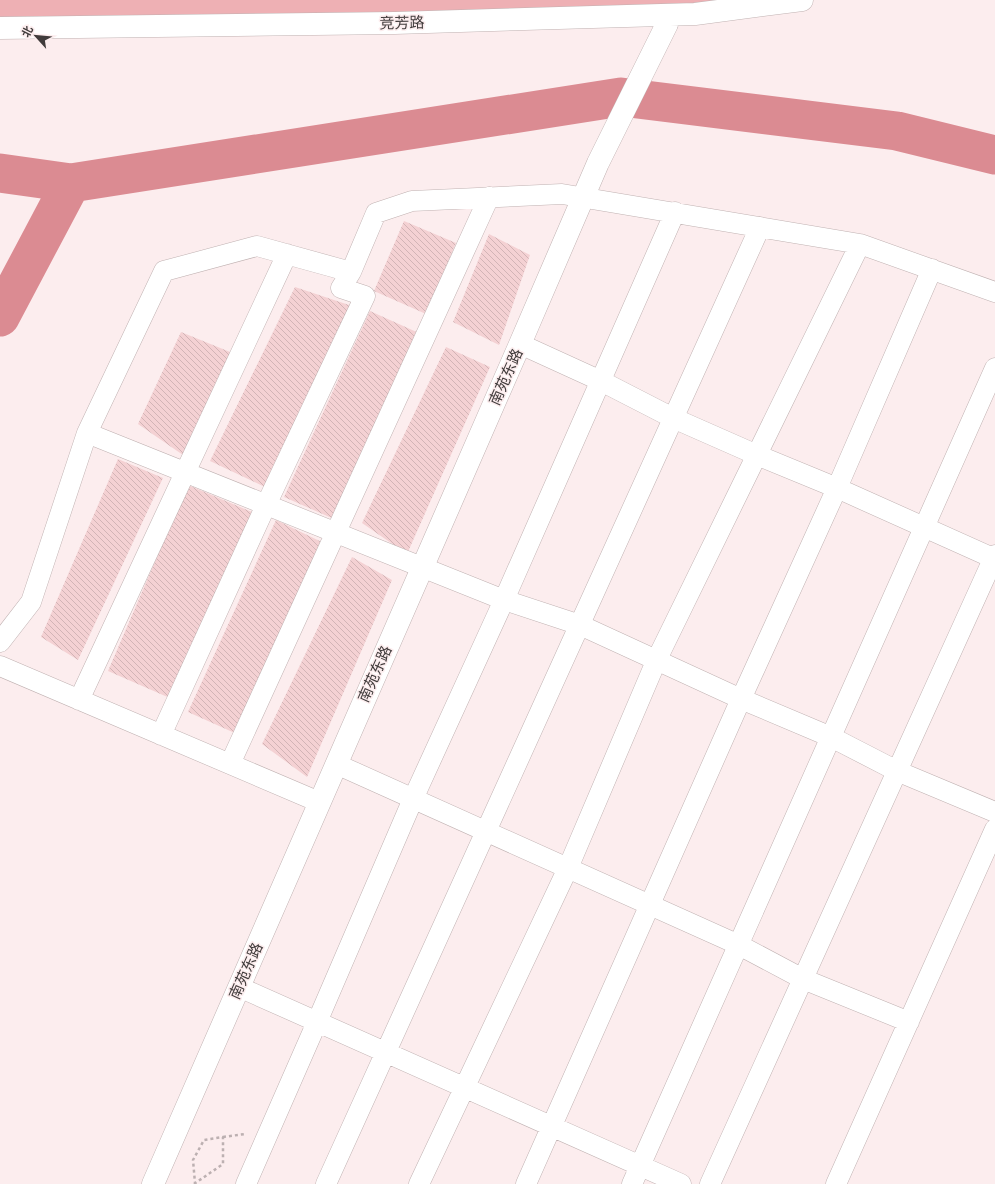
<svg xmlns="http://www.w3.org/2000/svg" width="995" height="1184" font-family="Jost,'Noto Sans SC',sans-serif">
  <defs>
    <pattern id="building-back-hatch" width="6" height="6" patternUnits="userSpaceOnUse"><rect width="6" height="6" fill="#f4d1d3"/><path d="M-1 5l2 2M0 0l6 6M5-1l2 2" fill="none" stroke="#d2b4b6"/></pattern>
  </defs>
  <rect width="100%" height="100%" fill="#fcedee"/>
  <path fill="#eeb0b4" d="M0 0H802L0 28Z"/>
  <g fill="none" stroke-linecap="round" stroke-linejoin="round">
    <path stroke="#db8b92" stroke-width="39" d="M0 173 71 183 621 97 897 131 995 155
      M0 317 71 183"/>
  </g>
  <path fill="url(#building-back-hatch)" d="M404 221 456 243 426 314 374 291Z
    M489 234 530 255 499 345 453 322Z
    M295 287 352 306 265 487 210 461Z
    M370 311 421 334 343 523 284 497Z
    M181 332 235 354 183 455 138 424Z
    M446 347 490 367 407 554 362 523Z
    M118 459 163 478 78 660 41 637Z
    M188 485 259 515 172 699 108 671Z
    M276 520 330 546 248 739 188 712Z
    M352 557 392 580 307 777 262 744Z"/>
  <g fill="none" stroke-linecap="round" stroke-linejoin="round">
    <defs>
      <path id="street" d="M520 344 601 381 673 418 757 455 837 488 995 559
        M87 433 504 600 580 625 741 699 831 737 897 771 995 812
        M0 642 31 602 87 433 164 271 257 246 351 272 376 213 412 201 562 194 860 244 995 292
        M0 666 319 802
        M79 700 287 254
        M161 735 266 505 365 296 341 288 351 272
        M230 764 489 197
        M336 764 739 945 803 979 909 1022
        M239 987 681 1184
        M246 1184 317 1022 413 799 504 600 675 212
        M326 1184 760 227
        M419 1184 568 868 657 659 860 244
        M526 1184 741 699 837 488 932 269
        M632 1184 995 368
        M710 1184 995 555
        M836 1184 995 829"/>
      <path id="secondary" d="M0 28 395 23 695 14 802 0
        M153 1184 520 344 598 163 667 24"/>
    </defs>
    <use href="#street" stroke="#c0b2b2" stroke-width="21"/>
    <use href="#secondary" stroke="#c0b2b2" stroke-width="23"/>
    <path stroke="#bcb0b1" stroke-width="2.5" stroke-dasharray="3 3" stroke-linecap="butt" d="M223 1137 245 1134
      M194 1184 223 1164V1137L204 1140 193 1160 195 1183"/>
    <use href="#street" stroke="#fff" stroke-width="20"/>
    <use href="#secondary" stroke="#fff" stroke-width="22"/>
  </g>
  <g text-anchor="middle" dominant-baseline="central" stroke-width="3" stroke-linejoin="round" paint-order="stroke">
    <g font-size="15" fill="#403b3b" stroke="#fcedee">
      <text transform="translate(402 23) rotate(-1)">竞芳路</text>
      <text transform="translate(506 377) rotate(-66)">南苑东路</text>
      <text transform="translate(375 674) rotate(-66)">南苑东路</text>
      <text transform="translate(246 971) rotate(-66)">南苑东路</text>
    </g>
  </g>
  <g transform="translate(36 36) rotate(297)" stroke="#fcedee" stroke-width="3" paint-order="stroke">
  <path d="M0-3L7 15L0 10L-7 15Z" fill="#403b3b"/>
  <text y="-6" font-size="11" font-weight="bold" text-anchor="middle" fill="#403b3b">北</text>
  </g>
</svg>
